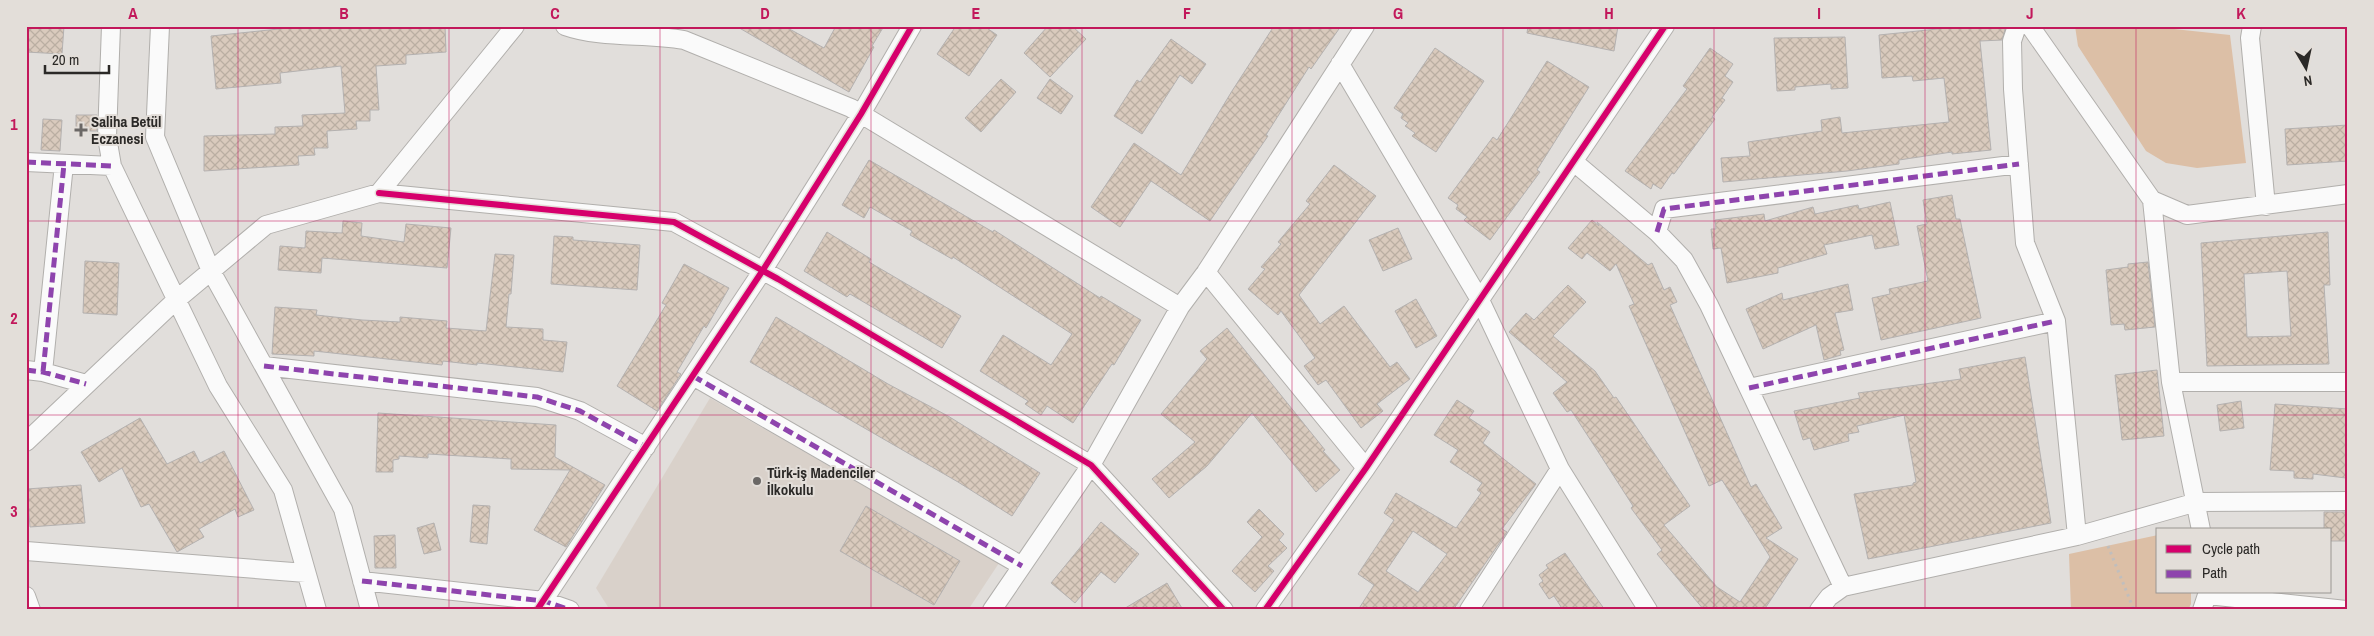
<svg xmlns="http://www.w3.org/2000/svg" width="2374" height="636" font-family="'Archivo Narrow',sans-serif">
  <defs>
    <pattern id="building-cross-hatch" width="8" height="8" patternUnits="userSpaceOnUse" patternTransform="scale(1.25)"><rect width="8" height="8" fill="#d9cabd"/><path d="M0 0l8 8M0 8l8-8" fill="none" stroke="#baaea2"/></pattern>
  </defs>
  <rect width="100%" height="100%" fill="#e1dedb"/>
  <path fill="#d9d1ca" d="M710 398 999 563 968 610H619L608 607 596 588Z"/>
  <path fill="#dcbfa6" d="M2075 26H2146L2230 35 2246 163 2197 168 2166 163 2146 151 2078 46Z
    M2158 535V592H2191V604L2188 610H2071L2069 554Z"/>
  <path fill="url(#building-cross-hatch)" stroke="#b4b1b0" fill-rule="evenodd" d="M26 26H64L62 54 26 52Z
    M308 26H445L446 52 406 55V64L376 66 379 110H370V121H356L357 129 327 131 328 148H314L315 155 298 156 299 165 204 171V136L275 134V127L303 126 302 115 345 113 341 66 280 73 281 83 216 89 211 36Z
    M736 26H784L824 48 836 26H884L872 46 874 47 849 92Z
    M956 26H984L997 35 969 76 937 54Z
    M1048 26H1072L1086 39 1050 77 1024 53Z
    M1274 26H1341L1311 69 1309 67 1266 135 1268 136 1210 221 1151 181 1120 227 1091 207 1134 143 1181 175 1232 91Z
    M1528 26H1618L1614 51 1527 33Z
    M1946 26H2006L2002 40 1980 41 1991 150 1952 154V152L1899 160V164L1847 171 1723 182 1721 158 1750 156 1748 142 1822 131 1821 120 1840 117 1842 133 1949 122 1944 78 1913 81 1912 76 1882 78 1879 35 1947 28Z
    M1845 37 1848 88 1831 89V84L1795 87V90L1777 91 1774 38Z
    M1171 39 1206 64 1192 84 1180 75 1142 134 1114 116 1137 80 1140 82Z
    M1435 48 1484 81 1436 152 1412 136 1415 133 1405 126 1408 123 1401 118 1403 114 1394 108Z
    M1710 48 1733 64 1725 76 1733 82 1722 98 1725 100 1712 117 1715 119 1674 174 1672 173 1661 189 1653 184 1651 189 1625 171 1687 89 1683 86Z
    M1547 61 1589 87 1537 170 1540 172 1490 240 1464 220 1467 217 1456 209 1458 205 1448 198 1493 137 1497 140Z
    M1001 79 1016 92 981 132 965 118Z
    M1050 79 1073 96 1061 114 1037 98Z
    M76 115H97V131H76Z
    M43 119 62 120 60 151 41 150Z
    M2348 125V161L2287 165 2285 129Z
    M869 160 993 232 994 230 1100 298 1101 296 1141 320 1114 365 1112 364 1073 423 1047 406 1041 415 1025 404 1028 401 980 371 1003 335 1051 365 1072 334 953 257 952 259 910 235 912 231 870 207 864 218 842 205Z
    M1334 165 1376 196 1299 295 1320 324 1344 306 1390 367 1397 362 1410 379 1377 404 1383 411 1361 428 1326 380 1318 385 1304 366 1315 358 1281 311 1278 315 1248 289 1265 269 1261 267 1281 244 1278 242 1310 204 1306 201Z
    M1952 195 1956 219H1960L1981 318 1881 340 1872 298 1890 294 1889 289 1928 281 1917 226 1927 224 1923 200Z
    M1890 202 1899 245 1875 249 1872 235 1824 245 1827 254 1778 268V273L1727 283 1721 248 1713 249 1711 229H1716L1715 220 1764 214 1765 221 1813 207 1815 214 1858 205 1859 209Z
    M1592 220 1599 226 1597 222 1648 265 1652 263 1664 290 1670 287 1677 302 1670 305 1751 487 1756 484 1782 528 1766 538 1798 559 1764 610H1704L1657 554 1662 550 1631 508 1633 506 1597 450 1571 410 1567 412 1553 393 1567 382 1509 332 1526 313 1534 320 1568 285 1586 302 1553 336 1595 371 1614 398 1616 397 1690 506 1664 525 1717 587 1740 602 1770 557 1722 480 1709 486 1629 306 1634 304 1616 264 1610 271 1587 253 1582 259 1568 248Z
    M343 221 362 223 361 236 404 242 406 224 451 228 447 268 322 258 321 273 278 270 280 246 305 248 306 231 342 233Z
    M1398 228 1412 259 1383 271 1369 240Z
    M827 232 871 259 869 262 961 316 942 348 850 294 847 297 804 271Z
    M2328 232 2330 285H2324L2329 364 2207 366 2201 243ZM2287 271 2291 336 2247 337 2244 274Z
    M554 236 573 237V240L640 245 637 290 551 284Z
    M495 254 514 255 511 294H509L506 327 543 329V340L567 342 563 372 477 363V365L443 361 442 365 314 351V356L272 354 275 307 317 310 316 315 362 320 400 322V317L447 321 446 328 486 331Z
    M85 261 119 263 117 315 83 313Z
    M2148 262 2155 327 2125 330 2124 324 2111 325 2106 270 2128 267V264Z
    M684 264 729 288 706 328 704 326 677 372 681 374 657 411 617 386 666 305 662 303Z
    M1848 284 1853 310 1835 313 1844 350 1840 351 1841 355 1824 360 1816 325 1763 349 1746 309 1782 293 1783 300Z
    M1416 299 1437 336 1416 348 1395 311Z
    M776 317 888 384 948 416 1040 473 1012 516 958 482 750 362Z
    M1227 328 1325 450 1323 451 1340 470 1316 492 1252 413 1207 466 1169 498 1152 479 1195 442 1161 414 1207 359 1200 351Z
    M2025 357 2051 523 1868 559 1854 494 1913 485V483L1916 482 1904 415 1857 426 1859 432 1848 434 1849 441 1814 450 1810 438 1803 440 1794 411 1860 398 1858 393 1961 379 1959 369Z
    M2157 370 2164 436 2122 440 2115 375Z
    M1457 400 1474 411 1469 418 1490 432 1483 443 1536 484 1502 529 1507 532 1453 610H1358L1374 585 1358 574 1394 520 1384 513 1396 493 1456 528 1481 493 1477 490 1482 483 1450 462 1458 450 1434 435ZM1413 531 1447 554 1418 592 1386 571Z
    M2241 401 2244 428 2220 431 2217 405Z
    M2275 404 2348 409 2346 478 2313 474V479L2294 478V471L2270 470Z
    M378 413 556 425 555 457 605 485 566 547 534 530 570 470 511 469V459L428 454V458L399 456V459L393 460V472H376Z
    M140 418 167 464 194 451 200 463 224 451 254 510 238 517 235 509 199 529 204 537 177 552 149 504 141 507 122 468 99 482 81 452Z
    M81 485 85 523 30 527 27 489Z
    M473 505 490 506 487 544 470 542Z
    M866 506 960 561 934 605 840 551Z
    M1259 509 1284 534 1279 540 1287 548 1268 566 1274 571 1255 592 1232 571 1262 537 1247 522Z
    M2324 512H2348V541H2330V530H2324Z
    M1101 522 1139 554 1115 583 1101 572 1075 603 1051 583Z
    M434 523 441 550 424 554 417 528Z
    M395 535 396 568H375L374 536Z
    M1565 553 1590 589 1605 610H1563L1554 596 1549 599 1539 584 1543 581 1539 575 1548 568 1546 565Z
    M1167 583 1183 610H1122Z"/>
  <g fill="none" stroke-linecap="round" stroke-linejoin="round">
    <defs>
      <path id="street" d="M111 26 107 137 112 166 218 386 283 490 317 610
        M160 26 155 137 211 271 343 509 370 610
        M565 26C602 39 645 33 684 40L851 108 1180 307
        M2017 26 2012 41 2013 89 2025 243 2056 321 2077 536
        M2030 26 2152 200 2187 215 2348 194
        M2252 26 2250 38 2266 206
        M1340 64 1480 300 1560 469 1648 610
        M26 162 112 166
        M1574 162 1657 232 1684 260 1709 305 1843 587
        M379 193 674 222 778 279 1091 465 1224 610
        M2152 200 2171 382 2201 530
        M1657 232 1664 209 2019 164
        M1206 272 1366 468
        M264 366 537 397 580 411 646 447
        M26 370 43 372 86 384
        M43 372 64 164
        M693 376 1022 566
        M2171 382H2348
        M1749 388 2056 321
        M26 442 175 301 266 225 379 193 515 26
        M26 551 306 573
        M362 581 544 601 570 610
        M2208 595 2346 610
        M26 596 31 610
        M537 610 763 270 861 114 912 26
        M992 610 1091 465 1180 307 1206 272 1365 26
        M1265 610 1366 468 1665 26
        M1469 610 1560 469
        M1819 610 1829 597 1843 587 2077 536 2197 502 2348 501
        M2202 610 2208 592"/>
    </defs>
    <use href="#street" stroke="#b1afac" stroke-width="20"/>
    <path stroke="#c0bebd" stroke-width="3" stroke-dasharray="2.5 4" stroke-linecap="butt" d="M2108 546 2134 610"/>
    <use href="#street" stroke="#fafafa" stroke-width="18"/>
    <path stroke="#8e44ad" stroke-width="5" stroke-dasharray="10 5" stroke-linecap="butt" d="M26 162 112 166
      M1657 232 1664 209 2019 164
      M264 366 537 397 580 411 646 447
      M26 370 43 372 86 384
      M43 372 64 164
      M693 376 1022 566
      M1749 388 2056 321
      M362 581 544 601 570 610"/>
    <defs>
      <path id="cycleway" d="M379 193 674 222 778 279 1091 465 1224 610
        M537 610 763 270 861 114 912 26
        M1265 610 1366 468 1665 26"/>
    </defs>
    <use href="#cycleway" stroke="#e3ded9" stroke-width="9"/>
    <use href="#cycleway" stroke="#d6006c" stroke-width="6"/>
  </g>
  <path fill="none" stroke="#c2185b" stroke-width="1" stroke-opacity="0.55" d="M238 26V610M449 26V610M660 26V610M871 26V610M1082 26V610M1292 26V610M1503 26V610M1714 26V610M1925 26V610M2136 26V610M26 221H2348M26 415H2348"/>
  <g fill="#6b6866" stroke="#e3ded9" stroke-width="2">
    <path d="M78.5 122.5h5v5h5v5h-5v5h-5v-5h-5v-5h5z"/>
    <circle cx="757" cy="481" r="5"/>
  </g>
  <g text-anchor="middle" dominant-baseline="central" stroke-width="4" stroke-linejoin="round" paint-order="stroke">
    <g font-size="15" font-weight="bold" fill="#2b2927" stroke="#e3ded9" text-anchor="start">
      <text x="91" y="121">Saliha Betül<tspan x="91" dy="17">Eczanesi</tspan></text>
      <text x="767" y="472">Türk-iş Madenciler<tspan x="767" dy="17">İlkokulu</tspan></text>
    </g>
  </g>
  <rect width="2374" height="636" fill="none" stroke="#e3ded9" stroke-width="55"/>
  <rect x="2156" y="528" width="175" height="65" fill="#e3ded9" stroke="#999692"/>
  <rect x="2166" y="545" width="25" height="8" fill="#d6006c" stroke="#999692"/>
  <text x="2202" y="554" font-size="15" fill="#2b2927">Cycle path</text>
  <rect x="2166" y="570" width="25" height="8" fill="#8e44ad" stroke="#999692"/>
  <text x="2202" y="578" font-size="15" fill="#2b2927">Path</text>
  <g transform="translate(2306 68) rotate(171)" stroke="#e3ded9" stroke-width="4" paint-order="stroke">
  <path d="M0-4L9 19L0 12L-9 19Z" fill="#2b2927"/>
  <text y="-8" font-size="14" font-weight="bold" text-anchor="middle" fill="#2b2927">N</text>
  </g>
  <path d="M45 65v8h64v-8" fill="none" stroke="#2b2927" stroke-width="2.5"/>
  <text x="52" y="65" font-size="15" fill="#2b2927" stroke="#e3ded9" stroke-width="4" paint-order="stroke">20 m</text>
  <rect x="28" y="28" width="2318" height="580" fill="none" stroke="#c2185b" stroke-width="2"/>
  <g font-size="16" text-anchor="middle" font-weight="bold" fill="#c2185b">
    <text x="133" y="19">A</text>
    <text x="344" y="19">B</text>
    <text x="555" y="19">C</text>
    <text x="765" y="19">D</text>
    <text x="976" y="19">E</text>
    <text x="1187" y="19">F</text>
    <text x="1398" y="19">G</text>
    <text x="1609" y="19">H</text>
    <text x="1819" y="19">I</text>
    <text x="2030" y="19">J</text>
    <text x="2241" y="19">K</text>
    <text x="14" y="130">1</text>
    <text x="14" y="324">2</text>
    <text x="14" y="517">3</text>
  </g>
</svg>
